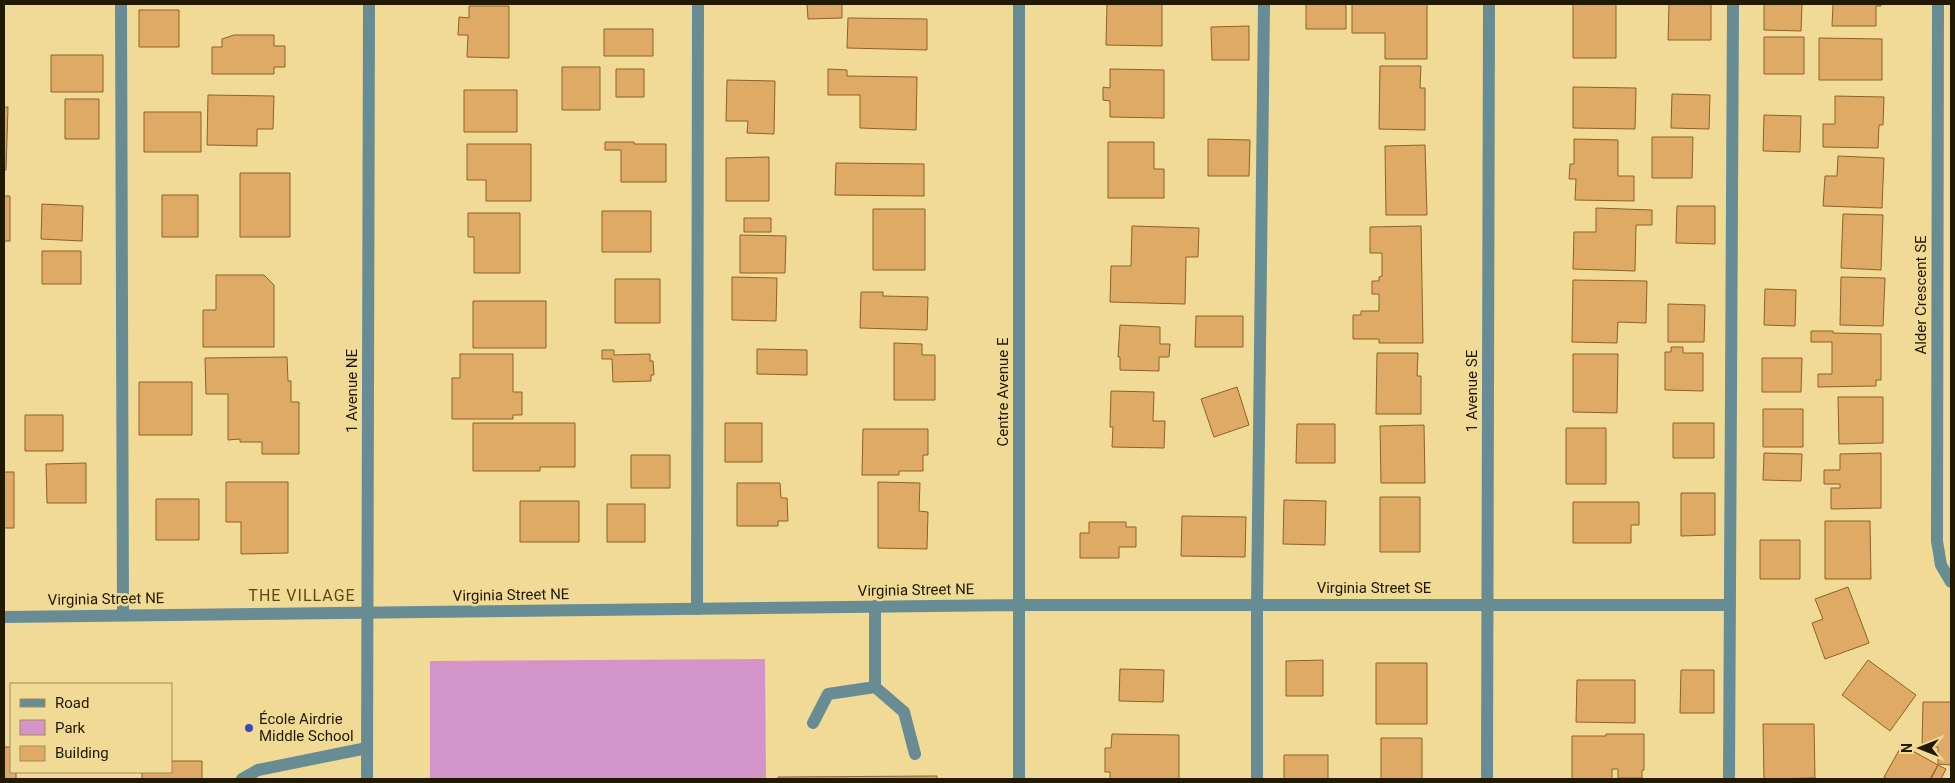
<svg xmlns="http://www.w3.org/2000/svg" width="1955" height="783" font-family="Roboto,sans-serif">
  <rect width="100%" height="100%" fill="#f1da95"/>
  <path fill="#d395c9" d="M765 659 766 779H430V661Z"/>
  <path fill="#dfaa66" stroke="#8c6228" d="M807 4H842V18L808 19Z
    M1107 4H1162V46L1106 45Z
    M1306 4H1346V29H1306Z
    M1352 4H1427V59H1385V33H1352Z
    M1573 4H1616V58H1573Z
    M1669 4H1711V40H1668Z
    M1764 4H1802L1801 31 1764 30Z
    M1833 4H1881V6H1876V26H1832Z
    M469 6H509V58L467 57 468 35H458L459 17 469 18Z
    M139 10H179V47H139Z
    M848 18 927 19V50L847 48Z
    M1249 26V60H1212L1211 27Z
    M604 29H653V56H604Z
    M234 35H274V46H285V67H274V74H212V47H222V39Z
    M1764 37H1804V74H1764Z
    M1819 38 1882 39V80H1819Z
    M51 55H103V92H51Z
    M1380 66H1421L1420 88H1425V130L1379 129Z
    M562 67H600V110H562Z
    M616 69H644V97H616Z
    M828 69 847 70V76L917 77 916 130 860 128V95H828Z
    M1110 69 1164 70V118L1110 117V101L1103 100V87L1110 88Z
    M727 80 775 81 774 134 747 133 748 121H726Z
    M1573 87 1636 88 1635 129 1573 128Z
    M464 90H517V132H464Z
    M1672 94 1710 95 1709 129 1671 128Z
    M208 95 274 96 273 129H257V146L207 145Z
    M1835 96 1884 97 1883 125H1879L1878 148 1823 147V124H1835Z
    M65 99H99V139H65Z
    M4 107H8L6 170H4Z
    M144 112H201V152H144Z
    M1764 115 1801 116 1800 152 1763 151Z
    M1652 137H1693L1692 178H1652Z
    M1208 139 1250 140 1249 176H1208Z
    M1574 139 1618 140V176H1634V201L1575 200 1576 179H1569L1570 164H1574Z
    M605 142H634V144H666V182H621V150H605Z
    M1108 142H1154V169H1164V198H1108Z
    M467 144H531V201H486V180H467Z
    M1425 145 1427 215H1386L1385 146Z
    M1838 156 1884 158 1882 208 1823 206 1825 176H1837Z
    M769 157V201H726V158Z
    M836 163 924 164V196L835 195Z
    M240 173H290V237H240Z
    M162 195H198V237H162Z
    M4 196H10V241H4Z
    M42 204 83 206 82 241 41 239Z
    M1677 206H1715V244L1676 243Z
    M1596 208 1652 210V225H1636L1635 271 1573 269 1574 232H1596Z
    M873 209H925V270H873Z
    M602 211H651V252H602Z
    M468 213H520V273H474V237H468Z
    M1843 214 1883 215 1881 270 1841 268Z
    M744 218H771V232H744Z
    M1132 226 1199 228 1198 257H1186L1185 304 1110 302 1111 266H1131Z
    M1421 226 1423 343H1379V339H1353V315H1361V311H1379V294H1372V281H1379V277L1382 276V253H1370V227Z
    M740 235 786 236 785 273H740Z
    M42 251H81V284H42Z
    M216 275H264L274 285V347H203V310H216Z
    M732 277 777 278 776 321 732 320Z
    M1841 277 1885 278 1883 326 1840 325Z
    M615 279H660V323H615Z
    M1573 280 1647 281 1646 323 1618 322 1617 343 1572 342Z
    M1765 289 1796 290 1795 326 1764 325Z
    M861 292H883V296L928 297 927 330 860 328Z
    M473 301H546V348H473Z
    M1668 304 1705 305 1704 342H1668Z
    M1196 316H1243V347H1195Z
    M1120 325 1160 327V344H1170L1169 357H1159V371L1120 370V357H1118Z
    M1811 331H1833V333L1881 334V380H1876V386L1818 387V374H1832V342H1811Z
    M894 343 922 344V355H935V400H894Z
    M1671 347H1683V353H1703V391L1665 390V352H1671Z
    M757 349 807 350V375L757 374Z
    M602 350H614V355L650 354V361H653L654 375H651V381L613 382 612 359H602Z
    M1377 353H1418L1417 376H1421V414H1376Z
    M460 354H513V392H522V415H513V419H452V378H460Z
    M1573 354H1618L1617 413 1573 412Z
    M287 357 288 381H291V402H299V454H262V442H240V439L228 440V394H206L205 358Z
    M1762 358H1802L1801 392H1762Z
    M139 382H192V435H139Z
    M1237 387 1249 425 1214 437 1201 399Z
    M1111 391 1154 392 1153 421H1165L1164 448 1112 447 1113 427H1110Z
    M1838 397H1883V443L1839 444Z
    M1763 409H1803V447H1763Z
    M25 415H63V451H25Z
    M473 423H575V467H540V471H473Z
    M725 423H762V462H725Z
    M1673 423H1714V458H1673Z
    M1297 424H1335V463H1296Z
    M1424 425 1425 483H1381L1380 426Z
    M1566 428H1606V484H1566Z
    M863 429H928V455H923V471H899V475H862Z
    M1764 453 1802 454 1801 481 1763 480Z
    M1881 453V508L1831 509V488H1840V484H1824V470H1840V454Z
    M631 455H670V488H631Z
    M86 463V503H47L46 464Z
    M4 472H14V528H4Z
    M226 482H288V553L241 554V522H226Z
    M878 482 920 483 919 511 928 512 927 549 878 548Z
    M737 483H780L781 498H787L788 521H778V526H737Z
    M1681 493H1715V535L1681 536Z
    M1380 497H1420V552H1380Z
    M156 499H199V540H156Z
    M1284 500 1326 501 1325 545 1283 544Z
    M520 501H579V542H520Z
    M1573 502H1639V525H1631V543H1573Z
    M607 504H645V542H607Z
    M1182 516 1246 517 1245 557 1181 556Z
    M1825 521H1870L1871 579H1825Z
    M1089 522H1126V527H1136V547H1119V558H1080V533H1089Z
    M1760 540H1800V579H1760Z
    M1848 587 1869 643 1825 659 1812 623 1823 619 1815 599Z
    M1323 660V696H1286V661Z
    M1868 660 1916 695 1890 731 1842 695Z
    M1376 663H1427V724H1376Z
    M1120 669 1164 670 1163 702 1119 701Z
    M1681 670H1714V713H1680Z
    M1577 680H1635V723L1576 722Z
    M1923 702H1951V765L1938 764V747H1922Z
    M1763 724H1814L1815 778 1764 779Z
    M1112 734 1179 735V779H1110V772H1105V748H1111Z
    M1606 734H1644V770H1642V778H1618V769H1612V779H1572V736H1606Z
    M1381 738H1422V779H1381Z
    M1902 745 1938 765 1930 779H1888L1884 777Z
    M4 747H11V772H16V779H4Z
    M1284 755H1328V779H1284Z
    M171 761H202V779H142V772H171Z
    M1938 765 1946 769 1941 779H1931Z
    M937 776V779H778V777Z"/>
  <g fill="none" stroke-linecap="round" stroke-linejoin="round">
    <path stroke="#688c93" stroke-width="12" d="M121 4 123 615
      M875 606V687L904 712 915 754
      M697 609 698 4
      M813 723 828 694 875 687
      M242 779 258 770 367 748
      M1257 779V605L1264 4
      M1729 779 1733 4"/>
    <path stroke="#688c93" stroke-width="12" d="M1019 4V779
      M1938 4 1937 541 1941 565 1951 582
      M4 617 1019 605H1730
      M1487 779 1489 4"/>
    <path stroke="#688c93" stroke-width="12" d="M367 779 369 4"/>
  </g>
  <circle fill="#3b48bc" stroke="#f1da95" stroke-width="2" cx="249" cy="728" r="5"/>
  <g text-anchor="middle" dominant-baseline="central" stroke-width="5" stroke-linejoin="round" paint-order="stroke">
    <g font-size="15" fill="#211900" stroke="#f1da95">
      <text transform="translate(1921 295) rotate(-90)">Alder Crescent SE</text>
      <text transform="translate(352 391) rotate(-90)">1 Avenue NE</text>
      <text transform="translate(1472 391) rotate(-90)">1 Avenue SE</text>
      <text transform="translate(1003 392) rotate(-90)">Centre Avenue E</text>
      <text x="1374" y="588">Virginia Street SE</text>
      <text transform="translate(916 590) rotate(-1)">Virginia Street NE</text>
      <text transform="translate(511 595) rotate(-1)">Virginia Street NE</text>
      <text transform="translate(106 599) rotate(-1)">Virginia Street NE</text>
    </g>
    <g font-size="15" fill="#211900" stroke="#f1da95" text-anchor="start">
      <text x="259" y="719">École Airdrie<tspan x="259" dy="17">Middle School</tspan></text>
    </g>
    <g font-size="16" letter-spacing="1" fill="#594913" stroke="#f1da95">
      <text x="302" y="595">THE VILLAGE</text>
    </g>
  </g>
  <rect width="1955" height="783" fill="none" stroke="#211900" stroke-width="10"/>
  <rect x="10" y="683" width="162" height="90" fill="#f1da95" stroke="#9e8d59"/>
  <rect x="20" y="699" width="25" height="8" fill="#688c93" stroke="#9e8d59"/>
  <text x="55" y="708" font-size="15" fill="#211900">Road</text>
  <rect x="20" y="720" width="25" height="15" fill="#d395c9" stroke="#9e8d59"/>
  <text x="55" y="733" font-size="15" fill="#211900">Park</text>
  <rect x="20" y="746" width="25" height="15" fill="#dfaa66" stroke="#9e8d59"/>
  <text x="55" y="758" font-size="15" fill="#211900">Building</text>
  <g transform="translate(1920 748) rotate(270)" stroke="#f1da95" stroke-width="4" paint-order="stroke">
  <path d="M0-4L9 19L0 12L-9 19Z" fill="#211900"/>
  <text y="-8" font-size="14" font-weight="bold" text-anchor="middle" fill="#211900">N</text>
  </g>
</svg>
